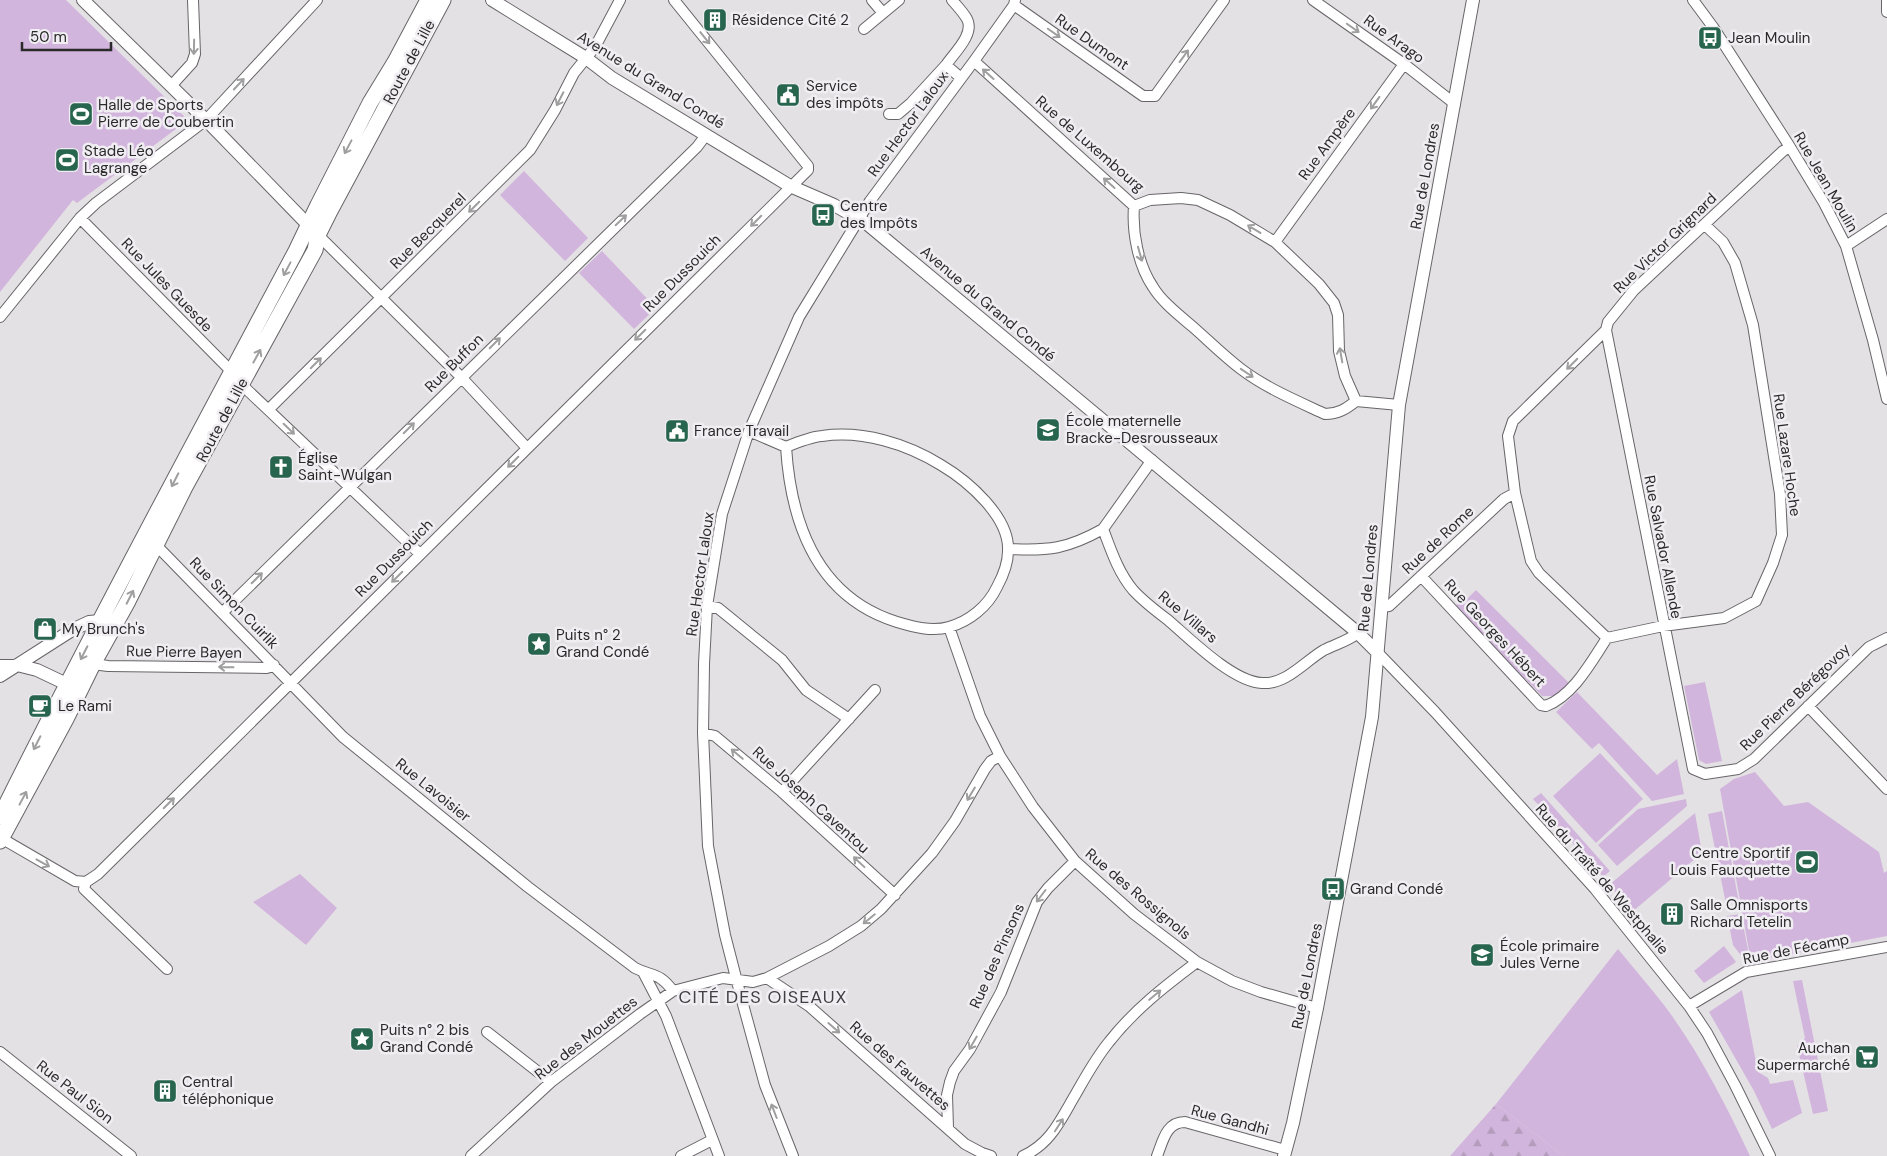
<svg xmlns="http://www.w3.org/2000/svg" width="1887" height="1156" font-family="'DM Sans',sans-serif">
  <defs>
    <pattern id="forest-firs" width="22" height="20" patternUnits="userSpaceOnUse" patternTransform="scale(1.25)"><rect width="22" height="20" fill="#d2b5dc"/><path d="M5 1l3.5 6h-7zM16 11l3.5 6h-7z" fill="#b49cbd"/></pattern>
  </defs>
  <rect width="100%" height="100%" fill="#e4e1e5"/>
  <path fill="#d2b5dc" d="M0 0H66L188 120 77 203 73 200 0 292Z
    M524 171 588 238 565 261 500 195Z
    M602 251 656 308 634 329 579 273Z
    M1476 590 1569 683 1555 696H1542L1456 608 1457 603H1463Z
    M1705 682 1722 761 1706 764 1699 760 1684 686Z
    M1577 692 1657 775 1677 759 1684 794 1652 801 1599 743 1592 749 1556 712Z
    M1600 753 1643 799 1596 843 1553 796Z
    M1755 772 1784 806 1808 802 1879 852 1884 873 1887 871V936L1751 962 1720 789 1734 779Z
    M1541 793 1610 871 1603 877 1533 799Z
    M1686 799 1687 806 1617 866 1598 845 1638 809Z
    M1722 811 1737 892 1731 893 1737 892 1739 902 1726 904 1708 814Z
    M1695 813 1702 853 1632 912 1609 885Z
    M300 874 337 908 306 945 253 902Z
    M1741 914 1750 960 1745 961 1733 945 1727 916Z
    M1724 946 1736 962 1704 983 1694 971Z
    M1618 949C1633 967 1649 986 1664 1005 1698 1050 1726 1105 1750 1156H1564L1496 1104Z
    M1802 980 1828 1111 1813 1114 1797 1046 1805 1038 1793 981Z
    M1742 990 1758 1072 1768 1078 1770 1084 1793 1080 1802 1113 1772 1129 1754 1091 1709 1012Z"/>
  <path fill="url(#forest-firs)" d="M1496 1104 1564 1156H1450Z"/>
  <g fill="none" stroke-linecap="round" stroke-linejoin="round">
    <defs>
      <path id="minor" d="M872 0 883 13
        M1313 0 1404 64 1455 104
        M1693 0 1713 27 1790 147 1824 203 1846 246 1873 340 1887 399
        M1887 0V12
        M1014 5 1143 96H1155L1224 0
        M864 29 899 0
        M974 61 1134 206 1150 200 1181 198 1198 200 1230 215 1275 242 1319 284 1334 303 1338 315 1339 351 1345 376 1356 401
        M946 65C954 53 975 34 967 19 963 12 957 6 952 0
        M172 85 192 63 195 54 193 0
        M889 114H898L911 103 946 65 961 78
        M1134 206C1132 232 1138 265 1153 287 1162 302 1179 315 1193 327 1209 341 1224 356 1241 369 1266 388 1297 401 1325 414 1338 414 1346 409 1356 401
        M80 218 232 372
        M1705 225 1723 242 1735 263 1753 325 1780 494 1782 535 1773 563 1756 601 1724 618 1663 626 1607 638 1539 573 1531 561 1515 493 1508 436 1513 421 1606 330 1608 322 1634 290 1783 151 1790 147
        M318 235 461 377 527 448
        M1275 242 1404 64
        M1846 246 1887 219
        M0 317 80 218 96 203 206 120 317 0
        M1606 330 1693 769 1705 774 1738 769 1754 759 1869 647 1887 638
        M241 384 420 554
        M1356 401 1399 405
        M269 409 530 150 555 110 574 73 595 47 620 0
        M749 431 786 447C791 524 817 597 897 622 914 627 932 632 949 627 970 621 988 606 997 587 1003 576 1008 564 1008 551 1010 517 968 481 941 465 907 444 863 430 822 436 810 437 798 442 786 447
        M1152 460 1103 529C1111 550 1118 572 1133 590 1143 601 1156 611 1168 620 1190 639 1233 682 1262 683 1286 685 1305 661 1324 650 1336 644 1348 641 1358 633
        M155 544 343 737 528 887 635 968C653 977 659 972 673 991
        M1009 549C1049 551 1067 549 1103 529
        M1421 576 1541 705 1546 706C1574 695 1591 662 1607 638
        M707 606 718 608 782 660 806 690 849 719
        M1381 607 1389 606 1504 499 1515 493
        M223 612 697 147 706 135
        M949 627 980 716 1000 756 1033 807 1075 861 1134 914 1197 962 1232 981 1261 992 1317 1008
        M1378 653 1435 712 1595 889 1689 1006 1707 1033 1735 1085 1770 1156
        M93 664 108 666 267 668 274 665
        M0 665H17
        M1808 706 1887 789
        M703 733 715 736 782 792 895 895
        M782 792 875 690
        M1 838 75 881 86 882 98 874 808 170V166L674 0
        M86 882 84 889 167 969
        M643 972 666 1016 719 1156
        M767 978 809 1006 965 1144 982 1153 991 1156
        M1689 1006 1746 972 1887 947
        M487 1032 551 1082
        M0 1052 131 1156
        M948 1128 947 1095 950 1082 954 1071 970 1049 1001 992 1037 902 1048 888 1075 861
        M471 1156 551 1082 640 1014 673 991 723 978 753 982 767 978 829 946 861 926 881 909 932 853 955 821 985 769 991 761 1000 756
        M681 1156 712 1140
        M793 1156 765 1085 741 997 725 935 708 846 703 733 704 664 707 606 722 514 749 431 799 317 870 201 974 61 1014 5 1015 0
        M1023 1156C1050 1144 1060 1121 1074 1097 1085 1078 1095 1059 1109 1042 1134 1010 1165 986 1197 962
        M1157 1156C1163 1141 1166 1122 1185 1122L1285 1150"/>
      <path id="tertiary" d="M83 0 212 126 315 232
        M492 0 586 58 612 78 790 186 834 205 866 223 1358 633 1378 653
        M17 665 37 670 75 688
        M0 676 72 630 89 622 101 621 104 625
        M1284 1156 1293 1123 1317 1008 1372 717 1399 405 1473 0"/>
      <path id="secondary" d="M0 817C95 626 196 439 296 251L318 205 370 103 395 62 428 0
        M0 841 66 719 93 664 128 601 185 487 315 250 318 235 330 211 443 0"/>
    </defs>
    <use href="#minor" stroke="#686569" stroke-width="12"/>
    <use href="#tertiary" stroke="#686569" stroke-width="14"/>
    <use href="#secondary" stroke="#686569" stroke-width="17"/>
    <use href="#minor" stroke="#fff" stroke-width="10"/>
    <use href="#tertiary" stroke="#fff" stroke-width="12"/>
    <use href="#secondary" stroke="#fff" stroke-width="15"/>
  </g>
  <defs><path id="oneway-shaft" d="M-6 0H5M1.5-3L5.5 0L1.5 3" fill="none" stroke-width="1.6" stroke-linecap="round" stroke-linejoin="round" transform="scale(1.25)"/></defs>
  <g stroke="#a09fa0">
    <use href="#oneway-shaft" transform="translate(1353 28) rotate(35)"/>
    <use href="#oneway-shaft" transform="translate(1054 33) rotate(35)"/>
    <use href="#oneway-shaft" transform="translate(705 38) rotate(51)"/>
    <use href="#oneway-shaft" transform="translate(194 47) rotate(91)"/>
    <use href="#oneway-shaft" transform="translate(1184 56) rotate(-54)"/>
    <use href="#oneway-shaft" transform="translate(988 74) rotate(-138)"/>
    <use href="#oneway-shaft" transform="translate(239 84) rotate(-47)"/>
    <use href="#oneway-shaft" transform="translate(560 99) rotate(117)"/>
    <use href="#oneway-shaft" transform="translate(1375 103) rotate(126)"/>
    <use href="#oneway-shaft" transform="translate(348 147) rotate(118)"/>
    <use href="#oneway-shaft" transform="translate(1109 183) rotate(-138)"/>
    <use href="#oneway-shaft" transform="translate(474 207) rotate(135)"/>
    <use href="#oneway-shaft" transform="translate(621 220) rotate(-44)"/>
    <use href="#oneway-shaft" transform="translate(756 221) rotate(135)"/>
    <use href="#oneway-shaft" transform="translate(1254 229) rotate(-149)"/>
    <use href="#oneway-shaft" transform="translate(1140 254) rotate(74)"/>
    <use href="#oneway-shaft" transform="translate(287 269) rotate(118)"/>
    <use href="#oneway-shaft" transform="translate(640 335) rotate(135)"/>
    <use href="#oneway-shaft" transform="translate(495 343) rotate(-45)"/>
    <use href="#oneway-shaft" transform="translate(1341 355) rotate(-100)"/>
    <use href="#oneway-shaft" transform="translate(257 356) rotate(-61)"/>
    <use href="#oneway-shaft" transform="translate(316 363) rotate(-45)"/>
    <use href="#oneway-shaft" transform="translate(1572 364) rotate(135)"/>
    <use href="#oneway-shaft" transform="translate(1247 373) rotate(34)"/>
    <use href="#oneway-shaft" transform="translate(409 428) rotate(-45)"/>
    <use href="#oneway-shaft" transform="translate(289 429) rotate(44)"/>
    <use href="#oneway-shaft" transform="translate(513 462) rotate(135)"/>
    <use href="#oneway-shaft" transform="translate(175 480) rotate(117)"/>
    <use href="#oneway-shaft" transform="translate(397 577) rotate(135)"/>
    <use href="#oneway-shaft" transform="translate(257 578) rotate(-45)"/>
    <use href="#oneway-shaft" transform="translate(130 597) rotate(-63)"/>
    <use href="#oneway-shaft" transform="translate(84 653) rotate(117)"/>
    <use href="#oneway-shaft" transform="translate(226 667) rotate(-179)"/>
    <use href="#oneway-shaft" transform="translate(37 743) rotate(117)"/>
    <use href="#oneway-shaft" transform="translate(737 754) rotate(-140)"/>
    <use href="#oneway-shaft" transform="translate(971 794) rotate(121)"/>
    <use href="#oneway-shaft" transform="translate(23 798) rotate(-62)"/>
    <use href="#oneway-shaft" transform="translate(169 803) rotate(-45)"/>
    <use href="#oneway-shaft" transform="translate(859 862) rotate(-137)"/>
    <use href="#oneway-shaft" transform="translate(43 863) rotate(29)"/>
    <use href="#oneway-shaft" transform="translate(1041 896) rotate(127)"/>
    <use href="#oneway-shaft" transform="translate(869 919) rotate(141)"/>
    <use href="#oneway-shaft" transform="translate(1155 995) rotate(-40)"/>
    <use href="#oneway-shaft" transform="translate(834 1028) rotate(41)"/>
    <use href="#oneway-shaft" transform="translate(973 1043) rotate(120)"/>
    <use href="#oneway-shaft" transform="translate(774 1111) rotate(-111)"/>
    <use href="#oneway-shaft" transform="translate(1059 1125) rotate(-57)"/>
  </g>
  <defs>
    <symbol id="building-square" viewBox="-11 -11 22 22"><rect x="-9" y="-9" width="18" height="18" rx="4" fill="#28654f" stroke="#f1eef3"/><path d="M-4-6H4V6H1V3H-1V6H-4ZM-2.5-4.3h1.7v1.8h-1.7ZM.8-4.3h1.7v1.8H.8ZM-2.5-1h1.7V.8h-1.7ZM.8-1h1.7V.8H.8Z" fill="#fff"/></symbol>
    <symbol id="bus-square" viewBox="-11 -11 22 22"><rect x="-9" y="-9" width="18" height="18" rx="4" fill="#28654f" stroke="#f1eef3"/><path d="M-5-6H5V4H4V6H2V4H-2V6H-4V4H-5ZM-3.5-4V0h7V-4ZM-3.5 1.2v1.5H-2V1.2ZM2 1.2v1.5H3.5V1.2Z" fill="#fff"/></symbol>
    <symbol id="civic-square" viewBox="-11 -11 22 22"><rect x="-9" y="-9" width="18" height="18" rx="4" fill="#28654f" stroke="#f1eef3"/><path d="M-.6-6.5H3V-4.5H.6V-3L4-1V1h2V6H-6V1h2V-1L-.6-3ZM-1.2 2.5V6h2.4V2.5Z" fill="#fff"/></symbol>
    <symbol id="stadium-square" viewBox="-11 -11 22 22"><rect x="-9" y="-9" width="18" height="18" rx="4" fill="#28654f" stroke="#f1eef3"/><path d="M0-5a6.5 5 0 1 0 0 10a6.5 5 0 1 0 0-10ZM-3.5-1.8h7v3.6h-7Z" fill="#fff"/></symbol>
    <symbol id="school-square" viewBox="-11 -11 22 22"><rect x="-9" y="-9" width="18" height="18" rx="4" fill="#28654f" stroke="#f1eef3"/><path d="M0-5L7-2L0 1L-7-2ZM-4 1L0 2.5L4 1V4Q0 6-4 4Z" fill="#fff"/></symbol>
    <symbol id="church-square" viewBox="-11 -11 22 22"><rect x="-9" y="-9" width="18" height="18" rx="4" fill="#28654f" stroke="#f1eef3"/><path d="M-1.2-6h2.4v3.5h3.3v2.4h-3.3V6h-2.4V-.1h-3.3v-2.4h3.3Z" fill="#fff"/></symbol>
    <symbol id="shop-square" viewBox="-11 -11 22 22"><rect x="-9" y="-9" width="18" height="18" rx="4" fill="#28654f" stroke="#f1eef3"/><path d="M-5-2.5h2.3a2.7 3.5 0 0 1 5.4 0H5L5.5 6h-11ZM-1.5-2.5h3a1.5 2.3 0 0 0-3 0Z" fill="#fff"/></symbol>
    <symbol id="sight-square" viewBox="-11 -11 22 22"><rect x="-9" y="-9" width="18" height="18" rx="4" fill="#28654f" stroke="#f1eef3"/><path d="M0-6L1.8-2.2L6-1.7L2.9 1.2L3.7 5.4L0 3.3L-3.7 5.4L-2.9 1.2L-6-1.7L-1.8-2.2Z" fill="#fff"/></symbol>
    <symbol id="cafe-square" viewBox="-11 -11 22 22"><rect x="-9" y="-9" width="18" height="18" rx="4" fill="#28654f" stroke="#f1eef3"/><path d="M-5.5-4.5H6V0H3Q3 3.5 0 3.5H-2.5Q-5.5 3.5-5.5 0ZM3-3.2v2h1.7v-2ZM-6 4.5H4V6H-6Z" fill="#fff"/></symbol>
    <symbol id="supermarket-square" viewBox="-11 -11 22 22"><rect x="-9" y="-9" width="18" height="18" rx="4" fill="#28654f" stroke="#f1eef3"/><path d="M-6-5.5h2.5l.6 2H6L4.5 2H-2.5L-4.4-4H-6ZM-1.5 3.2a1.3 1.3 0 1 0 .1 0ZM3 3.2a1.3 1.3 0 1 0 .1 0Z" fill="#fff"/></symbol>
  </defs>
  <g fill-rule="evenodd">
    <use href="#building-square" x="701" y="6" width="28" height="28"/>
    <use href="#bus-square" x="1696" y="24" width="28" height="28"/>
    <use href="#civic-square" x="774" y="81" width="28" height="28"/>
    <use href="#stadium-square" x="67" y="100" width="28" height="28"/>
    <use href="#stadium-square" x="53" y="146" width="28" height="28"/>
    <use href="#bus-square" x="809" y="201" width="28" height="28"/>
    <use href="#school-square" x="1034" y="416" width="28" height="28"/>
    <use href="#civic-square" x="663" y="417" width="28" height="28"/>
    <use href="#church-square" x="267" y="453" width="28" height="28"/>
    <use href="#shop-square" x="31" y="615" width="28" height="28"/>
    <use href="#sight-square" x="525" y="630" width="28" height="28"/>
    <use href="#cafe-square" x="26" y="692" width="28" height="28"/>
    <use href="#stadium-square" x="1793" y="848" width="28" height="28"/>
    <use href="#bus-square" x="1319" y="875" width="28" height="28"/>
    <use href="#building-square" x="1658" y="900" width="28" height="28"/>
    <use href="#school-square" x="1468" y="941" width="28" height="28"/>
    <use href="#sight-square" x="348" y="1025" width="28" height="28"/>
    <use href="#supermarket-square" x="1853" y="1043" width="28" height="28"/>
    <use href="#building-square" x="151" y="1077" width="28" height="28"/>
  </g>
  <g text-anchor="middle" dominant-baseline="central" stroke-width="5" stroke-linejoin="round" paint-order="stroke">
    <g font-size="15" fill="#2b2a2b" stroke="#f1eef3" text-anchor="start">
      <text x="732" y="20">Résidence Cité 2</text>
      <text x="1728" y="38">Jean Moulin</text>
      <text x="806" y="86">Service<tspan x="806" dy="17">des impôts</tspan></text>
      <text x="98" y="105">Halle de Sports<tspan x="98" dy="17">Pierre de Coubertin</tspan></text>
      <text x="84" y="151">Stade Léo<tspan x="84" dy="17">Lagrange</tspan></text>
      <text x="840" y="206">Centre<tspan x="840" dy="17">des Impôts</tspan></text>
      <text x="1066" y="421">École maternelle<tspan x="1066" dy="17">Bracke-Desrousseaux</tspan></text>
      <text x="694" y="431">France Travail</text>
      <text x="298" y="458">Église<tspan x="298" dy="17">Saint-Wulgan</tspan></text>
      <text x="62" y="629">My Brunch's</text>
      <text x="556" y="635">Puits n° 2<tspan x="556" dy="17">Grand Condé</tspan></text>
      <text x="58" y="706">Le Rami</text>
      <text x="1790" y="853" text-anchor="end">Centre Sportif<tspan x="1790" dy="17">Louis Faucquette</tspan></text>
      <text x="1350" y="889">Grand Condé</text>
      <text x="1690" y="905">Salle Omnisports<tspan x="1690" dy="17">Richard Tetelin</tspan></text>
      <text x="1500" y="946">École primaire<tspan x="1500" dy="17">Jules Verne</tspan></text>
      <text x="380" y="1030">Puits n° 2 bis<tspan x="380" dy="17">Grand Condé</tspan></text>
      <text x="1850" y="1048" text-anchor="end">Auchan<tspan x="1850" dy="17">Supermarché</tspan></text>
      <text x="182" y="1082">Central<tspan x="182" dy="17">téléphonique</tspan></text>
    </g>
    <g font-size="15" fill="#2b2a2b" stroke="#f1eef3">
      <text transform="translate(1394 39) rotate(36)">Rue Arago</text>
      <text transform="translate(1092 42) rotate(35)">Rue Dumont</text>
      <text transform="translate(409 62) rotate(-62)">Route de Lille</text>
      <text transform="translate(651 80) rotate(32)">Avenue du Grand Condé</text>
      <text transform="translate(908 124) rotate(-54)">Rue Hector Laloux</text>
      <text transform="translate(1090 144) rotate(41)">Rue de Luxembourg</text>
      <text transform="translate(1327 144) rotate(-54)">Rue Ampère</text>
      <text transform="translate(1425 176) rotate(-80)">Rue de Londres</text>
      <text transform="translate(1826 182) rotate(60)">Rue Jean Moulin</text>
      <text transform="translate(428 231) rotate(-45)">Rue Becquerel</text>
      <text transform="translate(1665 243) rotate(-44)">Rue Victor Grignard</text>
      <text transform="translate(682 273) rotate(-45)">Rue Dussouich</text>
      <text transform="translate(167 285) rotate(46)">Rue Jules Guesde</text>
      <text transform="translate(988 304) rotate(40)">Avenue du Grand Condé</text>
      <text transform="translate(454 363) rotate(-45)">Rue Buffon</text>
      <text transform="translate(222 420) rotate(-62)">Route de Lille</text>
      <text transform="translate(1787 455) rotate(82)">Rue Lazare Hoche</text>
      <text transform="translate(1438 540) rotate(-43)">Rue de Rome</text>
      <text transform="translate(1663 547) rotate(79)">Rue Salvador Allende</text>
      <text transform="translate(394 558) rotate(-45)">Rue Dussouich</text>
      <text transform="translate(700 574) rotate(-82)">Rue Hector Laloux</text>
      <text transform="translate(1368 578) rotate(-85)">Rue de Londres</text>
      <text transform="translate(234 603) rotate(46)">Rue Simon Cuirlik</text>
      <text transform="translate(1188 617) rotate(40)">Rue Villars</text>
      <text transform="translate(1495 633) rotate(47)">Rue Georges Hébert</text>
      <text transform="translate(184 652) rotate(1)">Rue Pierre Bayen</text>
      <text transform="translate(1795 697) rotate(-44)">Rue Pierre Bérégovoy</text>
      <text transform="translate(433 790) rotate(39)">Rue Lavoisier</text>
      <text transform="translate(811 800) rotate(42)">Rue Joseph Caventou</text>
      <text transform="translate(1602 879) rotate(49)">Rue du Traîté de Westphalie</text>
      <text transform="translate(1138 894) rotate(40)">Rue des Rossignols</text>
      <text transform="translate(1796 949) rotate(-11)">Rue de Fécamp</text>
      <text transform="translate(997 956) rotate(-66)">Rue des Pinsons</text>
      <text transform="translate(1307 976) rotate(-79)">Rue de Londres</text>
      <text transform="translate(586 1038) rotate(-38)">Rue des Mouettes</text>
      <text transform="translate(900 1066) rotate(41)">Rue des Fauvettes</text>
      <text transform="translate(75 1092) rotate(38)">Rue Paul Sion</text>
      <text transform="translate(1230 1120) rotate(15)">Rue Gandhi</text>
    </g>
    <g font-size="18" letter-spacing="1" fill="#423f43" stroke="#f1eef3">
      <text x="763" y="997">CITÉ DES OISEAUX</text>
    </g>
  </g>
  <path d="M22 42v8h89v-8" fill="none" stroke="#2b2a2b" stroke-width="2.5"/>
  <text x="30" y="42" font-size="15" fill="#2b2a2b" stroke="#f1eef3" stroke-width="4" paint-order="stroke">50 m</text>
</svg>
